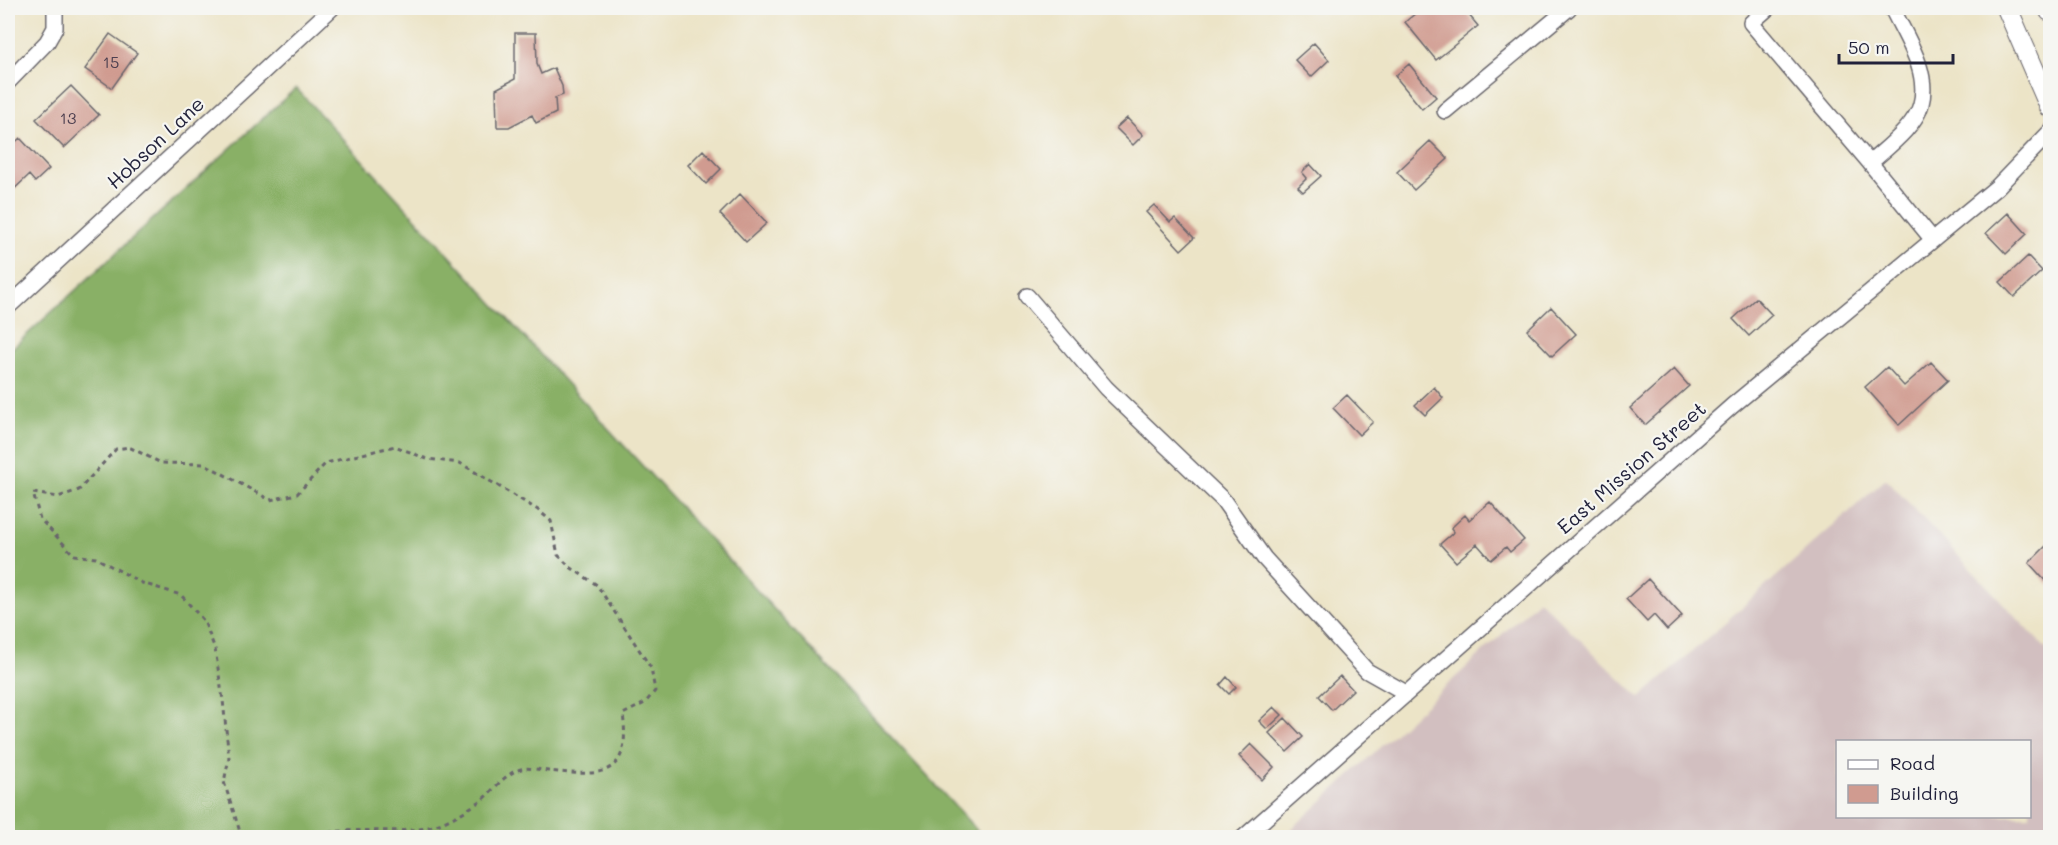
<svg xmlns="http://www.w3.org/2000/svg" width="2058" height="845" font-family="Mali,sans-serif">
  <rect width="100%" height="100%" fill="#f6f6f2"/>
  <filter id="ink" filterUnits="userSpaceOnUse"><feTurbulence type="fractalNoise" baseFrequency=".0167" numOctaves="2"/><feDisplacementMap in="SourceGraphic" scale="12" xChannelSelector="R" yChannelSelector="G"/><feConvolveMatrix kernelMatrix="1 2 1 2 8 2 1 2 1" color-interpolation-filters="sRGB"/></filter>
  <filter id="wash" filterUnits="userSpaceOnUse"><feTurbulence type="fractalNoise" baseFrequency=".008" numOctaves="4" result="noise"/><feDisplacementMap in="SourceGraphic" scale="24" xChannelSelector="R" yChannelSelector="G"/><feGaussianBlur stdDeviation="1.35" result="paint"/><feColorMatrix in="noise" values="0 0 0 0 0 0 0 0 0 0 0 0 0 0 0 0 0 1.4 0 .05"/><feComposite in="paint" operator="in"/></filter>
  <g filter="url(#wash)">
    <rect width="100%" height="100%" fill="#ece4c7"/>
    <path fill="#d2bfc0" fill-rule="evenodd" d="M1886 479 2050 653V837H1283L1539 600 1640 698ZM1838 742H2030V816H1838Z"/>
    <path fill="#89b066" stroke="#566950" stroke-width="1.5" d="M296 88 983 837H8V352Z"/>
    <g id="blocks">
      <path fill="#d09b90" d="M1422 8H1463L1478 26 1436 60 1405 22Z
        M515 33H536L537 64 541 74 554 68 562 86 563 95 555 98 556 113 536 123 532 115 509 127H497L496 89 515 79Z
        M110 34 137 53 112 88 85 69Z
        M1314 43 1329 60 1311 77 1295 60Z
        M1409 64 1436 97 1422 109 1395 76Z
        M71 86 99 115 64 148 36 119Z
        M1127 118 1143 135 1133 145 1116 128Z
        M20 138 49 169 35 182 29 175 10 193 8 190V149Z
        M1430 141 1448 159 1414 190 1397 172Z
        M703 150 721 169 706 184 688 165Z
        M1310 164 1321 176 1303 192 1298 187 1307 178 1302 172Z
        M740 194 767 223 746 242 720 214Z
        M1154 205 1170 222 1175 218 1194 238 1181 250 1146 212Z
        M2008 213 2027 234 2006 254 1986 233Z
        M2028 256 2042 271 2014 297 2000 282Z
        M1756 298 1772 315 1749 336 1733 319Z
        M1551 307 1576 334 1552 356 1527 330Z
        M1931 362 1948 380 1899 425 1865 387 1887 367 1904 386Z
        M1674 369 1689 386 1645 425 1630 408Z
        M1434 387 1443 398 1425 415 1415 405Z
        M1347 395 1373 422 1359 435 1333 408Z
        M1490 502 1524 540 1510 552 1506 547 1491 560 1477 544 1456 562 1440 544 1454 532 1451 528 1465 515 1469 520Z
        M2050 542V586L2029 563Z
        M1648 579 1682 616 1667 630 1654 615 1647 622 1626 599Z
        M1340 676 1353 690 1332 710 1319 696Z
        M1227 677 1236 687 1229 694 1220 685Z
        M1274 707 1282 715 1267 729 1259 721Z
        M1285 718 1303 737 1287 752 1269 733Z
        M1251 744 1274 767 1262 780 1239 756Z"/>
    </g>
  </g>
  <g filter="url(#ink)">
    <use href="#blocks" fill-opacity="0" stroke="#69666c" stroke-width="1.5"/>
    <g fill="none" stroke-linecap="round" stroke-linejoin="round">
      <defs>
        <path id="minor" d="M1768 8 1751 23 1870 163
          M1892 8C1905 36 1930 71 1921 104 1916 126 1886 148 1870 163L1933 240
          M8 82 47 42 55 28V8
          M1445 111 1569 8
          M1027 296 1106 388 1223 500 1264 558 1367 671 1406 693
          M8 307 332 8
          M1243 838 1732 406 1997 187 2050 132"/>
        <path id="major" d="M2007 8 2050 107
          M2049 8 2050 11"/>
      </defs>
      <use href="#minor" stroke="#69666c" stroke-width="18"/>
      <use href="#major" stroke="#69666c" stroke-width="22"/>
      <path stroke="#69666c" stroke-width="3" stroke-dasharray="4.5 4.5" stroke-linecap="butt" d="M242 838 224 782 229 758 223 700 215 649 204 621 181 595 142 583 96 558 74 555 40 519 33 493 58 497 79 490 116 449 129 447 161 463 205 464 270 500 297 494 326 463 395 446 427 459 460 463 538 510 551 521 558 555 570 567 597 585 651 668 655 691 645 703 623 714C632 779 599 776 548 771 540 770 529 767 521 769 503 774 493 792 479 802 467 810 452 819 439 824 396 839 350 822 308 838"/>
      <use href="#minor" stroke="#fff" stroke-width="15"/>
      <use href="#major" stroke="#fff" stroke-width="20"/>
    </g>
  </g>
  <g text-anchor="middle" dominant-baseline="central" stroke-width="4.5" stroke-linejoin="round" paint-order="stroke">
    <g font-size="16" fill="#4e4050">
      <text x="111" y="61">15</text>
      <text x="68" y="117">13</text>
    </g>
    <g font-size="20" fill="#22223b" stroke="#f6f6f2">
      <text transform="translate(155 142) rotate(-43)">Hobson Lane</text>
      <text transform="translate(1631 467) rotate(-41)">East Mission Street</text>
    </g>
  </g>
  <rect width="2058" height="845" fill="none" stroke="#f6f6f2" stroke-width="30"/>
  <rect x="1836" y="740" width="195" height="78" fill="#f6f6f2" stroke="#a1a1a9" stroke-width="1.5"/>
  <rect x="1848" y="760" width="30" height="9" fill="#ffffff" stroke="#a1a1a9" stroke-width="1.5"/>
  <text x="1890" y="770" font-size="18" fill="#22223b">Road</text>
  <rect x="1848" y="785" width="30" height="18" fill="#d09b90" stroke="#a1a1a9" stroke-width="1.5"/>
  <text x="1890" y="800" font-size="18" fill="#22223b">Building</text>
  <path d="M1839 54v9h114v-9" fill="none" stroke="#22223b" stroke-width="3"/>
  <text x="1848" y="54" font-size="18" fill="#22223b" stroke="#f6f6f2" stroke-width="4.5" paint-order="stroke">50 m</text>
</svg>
